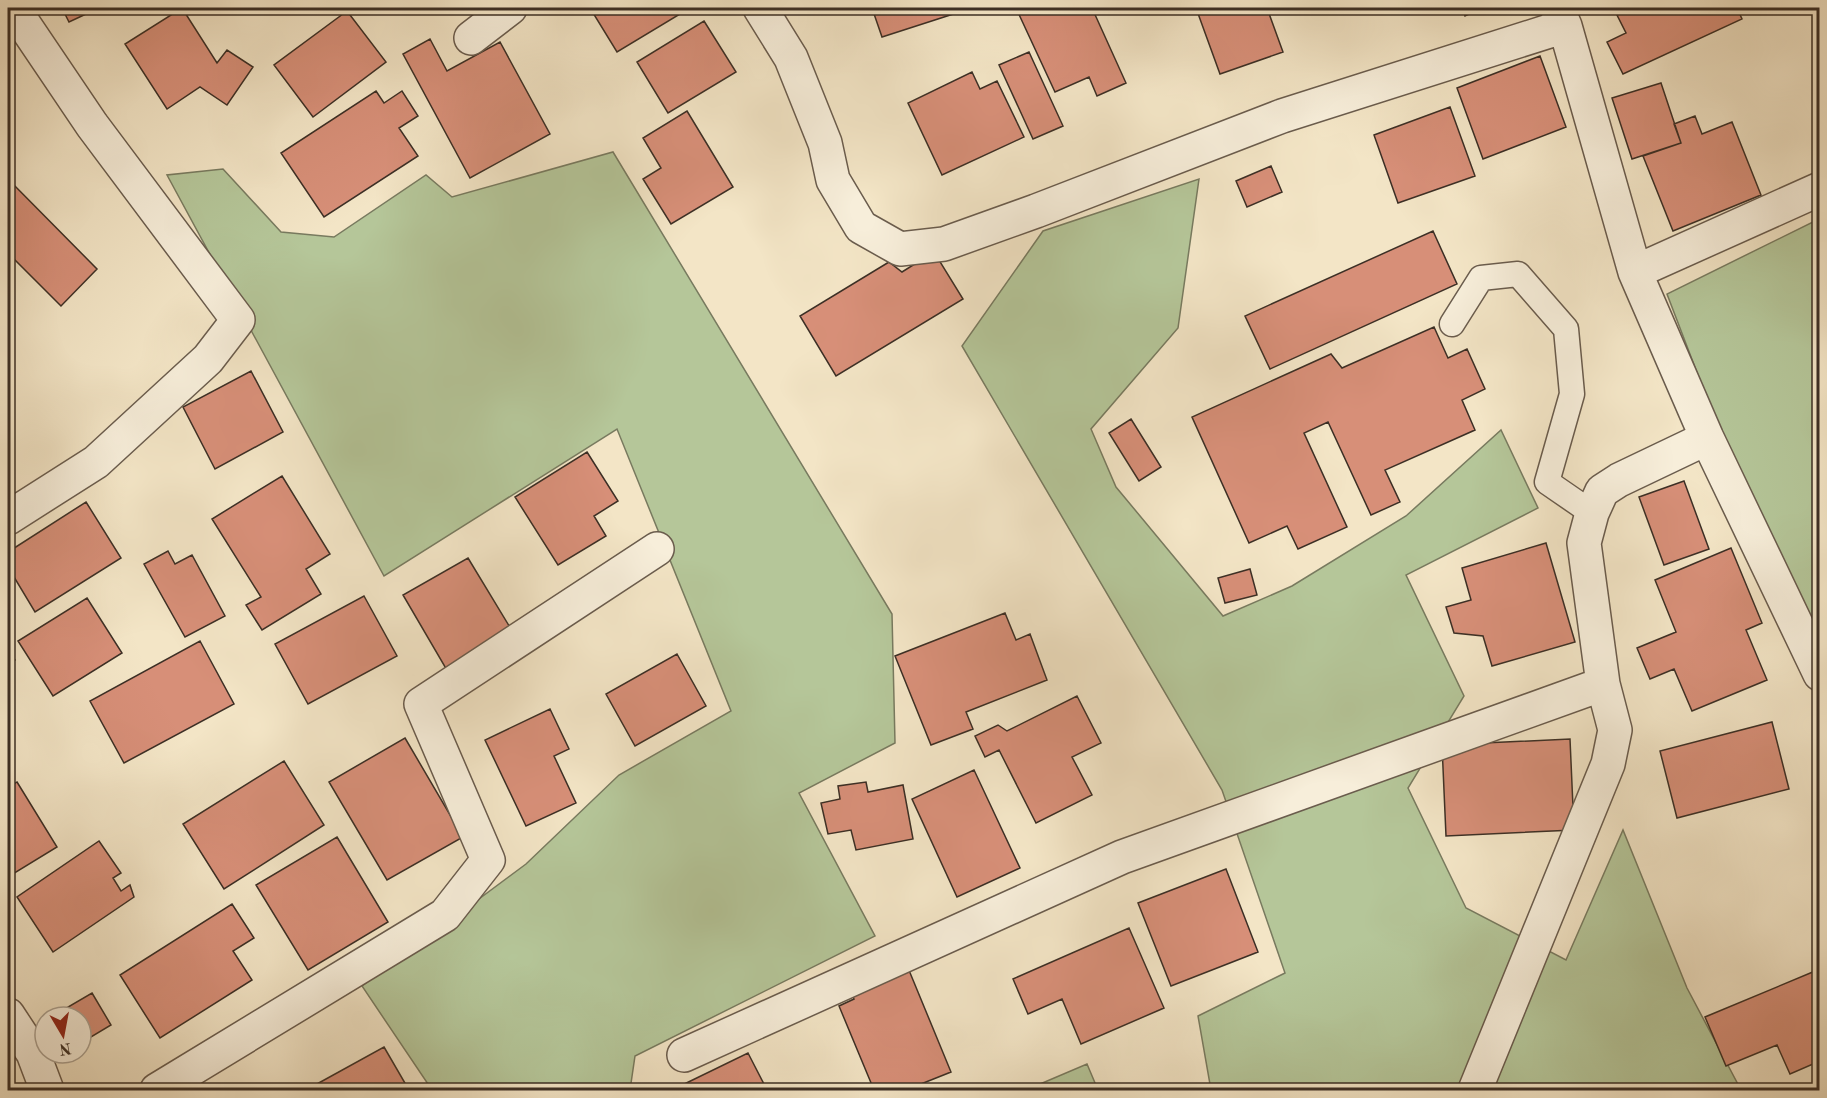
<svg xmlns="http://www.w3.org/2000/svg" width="1827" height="1098" font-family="'Old Standard TT',serif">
  <rect width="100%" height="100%" fill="#f3e5c6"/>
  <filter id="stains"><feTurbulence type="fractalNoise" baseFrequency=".00333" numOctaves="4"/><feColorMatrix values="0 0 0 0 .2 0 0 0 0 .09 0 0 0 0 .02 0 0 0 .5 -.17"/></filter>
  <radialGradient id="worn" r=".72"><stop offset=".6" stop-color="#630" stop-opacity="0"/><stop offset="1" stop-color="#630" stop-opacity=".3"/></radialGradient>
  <path fill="#b5c699" stroke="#787a5f" stroke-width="1.5" d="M613 152 892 614 895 743 799 793 875 936 635 1056 630 1090H432L362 986 526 864 619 775 731 711 617 429 384 576 167 175 223 169 281 232 334 237 426 175 452 197Z
    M1199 179 1178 328 1091 429 1116 487 1223 616 1292 586 1406 516 1501 430 1538 508 1406 575 1464 696 1408 788 1466 908 1566 960 1623 830 1687 988 1741 1090H1211L1198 1016 1285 973 1222 790 962 346 1043 231Z
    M1819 219V642L1722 438 1667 294Z
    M1087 1064 1098 1090H1026Z"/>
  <path fill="#d78f78" stroke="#3c2f25" stroke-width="1.5" d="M62 8H99L69 22Z
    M182 8 217 63 227 50 253 67 227 105 200 87 167 109 125 44Z
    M590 8H690L617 52Z
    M872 8H972L882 37Z
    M1016 8H1092L1126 83 1097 96 1089 77 1055 92Z
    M1196 8H1267L1283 52 1220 74Z
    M1463 8H1482L1465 16Z
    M1632 8H1737L1742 19 1623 74 1607 42 1626 33 1617 15Z
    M347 11 386 62 313 117 274 65Z
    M704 21 736 72 668 113 637 62Z
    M430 39 447 71 500 42 550 134 470 178 403 54Z
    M1029 52 1063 126 1033 139 999 65Z
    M1540 56 1566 127 1483 159 1457 88Z
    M972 72 980 89 997 81 1024 137 942 175 908 103Z
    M1661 83 1681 143 1632 159 1612 98Z
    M376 91 384 103 402 91 418 116 399 128 418 156 324 217 281 153Z
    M1450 107 1475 176 1398 203 1374 135Z
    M687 111 733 187 671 224 643 179 661 168 643 138Z
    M1695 116 1702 134 1732 122 1761 195 1673 231 1643 156 1681 143 1674 124Z
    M1271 166 1282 192 1247 207 1236 181Z
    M8 179 97 269 61 306 8 253Z
    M1433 231 1457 284 1270 369 1245 316Z
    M934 252 963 299 836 376 800 316 889 262 902 272Z
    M1434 327 1448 358 1467 349 1485 389 1462 400 1475 430 1385 470 1400 502 1371 515 1328 422 1304 433 1347 527 1298 549 1287 526 1249 543 1192 417 1331 354 1342 368Z
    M251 371 283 432 215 469 183 407Z
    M1131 419 1161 467 1139 481 1109 433Z
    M587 452 618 501 594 516 606 536 558 565 515 497Z
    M282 476 330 554 306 569 321 594 262 630 246 605 261 597 212 519Z
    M1684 481 1709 549 1664 565 1639 497Z
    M86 502 121 558 35 612 8 567V552Z
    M1546 543 1575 642 1492 666 1483 636 1454 633 1446 607 1471 600 1462 568Z
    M1731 548 1762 623 1746 630 1767 680 1692 711 1674 669 1650 679 1637 648 1676 632 1655 580Z
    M168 551 175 564 192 555 225 616 185 637 144 564Z
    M468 558 514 634 448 672 403 595Z
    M1250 569 1257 595 1225 603 1218 578Z
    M364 596 397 656 308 704 275 644Z
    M87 598 122 653 53 696 18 641Z
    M1005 613 1016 640 1030 634 1047 680 966 712 973 729 931 745 895 656Z
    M200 641 234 704 124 763 90 701Z
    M8 648 15 660 8 664Z
    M677 654 706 706 635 746 606 694Z
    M1077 696 1101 743 1072 757 1092 795 1036 823 999 750 985 757 975 736 998 725 1007 731Z
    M550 709 569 749 554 756 576 803 526 826 485 740Z
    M1772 722 1789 789 1677 818 1660 751Z
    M405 738 463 837 387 880 329 782Z
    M1570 739 1574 830 1446 836 1442 745Z
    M284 761 324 825 224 889 183 824Z
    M974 770 1020 868 957 897 912 799Z
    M17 782 57 847 8 877V788Z
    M866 782 868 792 903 785 913 839 856 850 851 830 828 834 821 803 840 799 838 786Z
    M337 837 388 922 308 970 256 885Z
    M99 841 121 873 113 878 121 891 130 885 134 897 53 952 17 897Z
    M1226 869 1258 952 1171 986 1138 903Z
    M232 904 254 938 233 951 252 980 160 1038 120 975Z
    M1129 928 1164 1008 1081 1044 1062 999 1028 1014 1013 979Z
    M906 963 951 1072 906 1090H874L839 1006 854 999 849 987Z
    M1820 969V1061L1790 1074 1777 1045 1726 1066 1705 1017Z
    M92 993 111 1025 81 1043V1017H51Z
    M384 1047 409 1090H306Z
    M748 1053 767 1090H672Z
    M202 1082 206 1090H186Z"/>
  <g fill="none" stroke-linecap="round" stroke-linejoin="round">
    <defs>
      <path id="service" d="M1452 324 1481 278 1518 274 1566 329 1572 394 1547 482 1592 513"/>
      <path id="minor" d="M760 8 791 58 825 143 833 180 861 227 900 249 944 244 1036 211 1282 116 1565 26
        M1557 8 1565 26 1635 272 1707 438 1820 674
        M471 38 510 8
        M1635 272 1820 189
        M8 518 96 462 208 359 238 320 92 125 13 8
        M8 1015 33 1053 47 1090
        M684 1055 1122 857 1603 684
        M157 1090 445 915 488 860 421 704 657 549
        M1475 1090 1608 764 1615 730 1603 684 1584 543 1592 513 1602 491 1619 480 1707 438"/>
    </defs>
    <use href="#service" stroke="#6a5c4d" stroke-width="27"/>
    <use href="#minor" stroke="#6a5c4d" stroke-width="36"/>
    <use href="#service" stroke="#f7eeda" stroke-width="24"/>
    <use href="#minor" stroke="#f7eeda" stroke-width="33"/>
  </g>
  <rect width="1827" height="1098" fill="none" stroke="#f3e5c6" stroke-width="30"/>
  <rect x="9" y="9" width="1809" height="1080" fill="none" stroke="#3c2f25" stroke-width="3"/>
  <rect x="15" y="15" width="1797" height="1068" fill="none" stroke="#3c2f25" stroke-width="1.5"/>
  <g transform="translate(63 1035) rotate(170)"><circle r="28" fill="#f7eeda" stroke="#aca292" stroke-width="1.5"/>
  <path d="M0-4.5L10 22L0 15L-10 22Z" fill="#8f2418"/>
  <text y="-9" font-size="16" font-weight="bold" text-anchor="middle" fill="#3c2f25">N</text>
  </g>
  <rect width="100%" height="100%" filter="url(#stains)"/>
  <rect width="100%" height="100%" fill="url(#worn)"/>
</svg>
